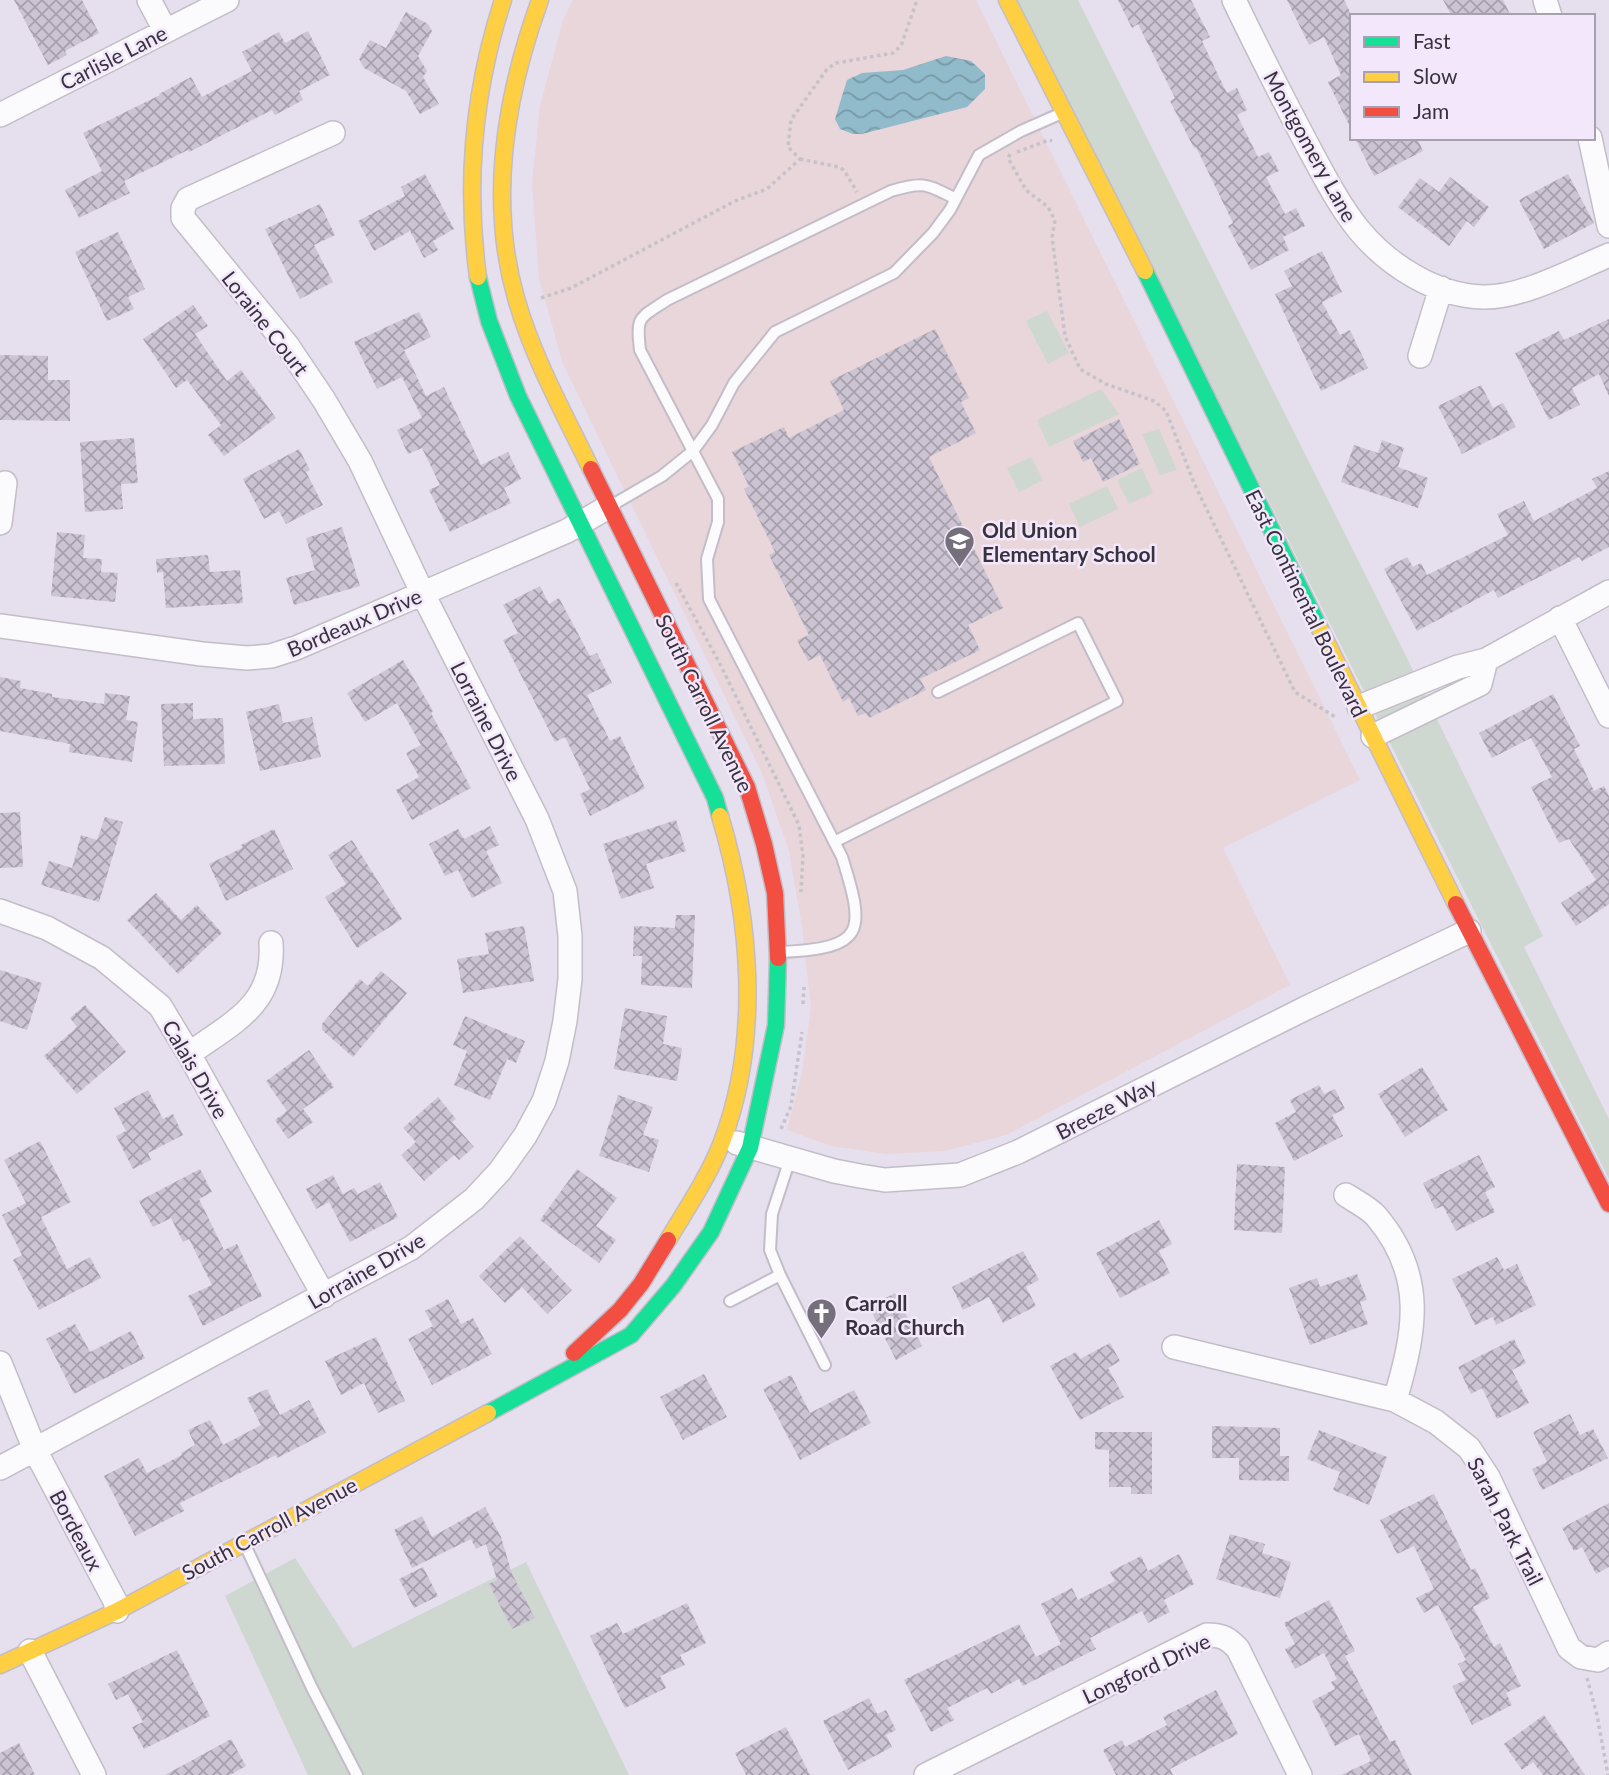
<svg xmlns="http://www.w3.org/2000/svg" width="1609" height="1775" font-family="Lato,sans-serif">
  <defs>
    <pattern id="water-waves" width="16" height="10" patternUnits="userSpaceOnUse" patternTransform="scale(1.75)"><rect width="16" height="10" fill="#91bbcb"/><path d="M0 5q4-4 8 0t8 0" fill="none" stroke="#7799a6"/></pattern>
    <pattern id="building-cross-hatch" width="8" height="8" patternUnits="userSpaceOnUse" patternTransform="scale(1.75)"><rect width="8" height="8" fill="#ccc4d3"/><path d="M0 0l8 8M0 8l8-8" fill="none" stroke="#a6a0ac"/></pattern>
  </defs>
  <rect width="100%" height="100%" fill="#e6dfed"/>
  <path fill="#e8d6da" d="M573 0H976L1360 780 1223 848 1290 985 1006 1135 945 1151 887 1154 831 1146 787 1130 802 1072 811 1008 802 926 789 851 762 773 563 364 539 279 532 182 540 106 563 20Z"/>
  <path fill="#ced7d0" d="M1017 0H1078L1401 646 1543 936 1524 947 1609 1119V1179Z
    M1047 311 1069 353 1048 364 1026 321Z
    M1101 389 1119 414 1049 447 1037 420Z
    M1159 429 1177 470 1160 475 1142 434Z
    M1031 457 1043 480 1019 492 1007 468Z
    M1142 468 1153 493 1129 504 1117 480Z
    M1107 486 1118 509 1080 527 1069 504Z
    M295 1558 353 1648 526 1562 629 1775H308L225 1596Z"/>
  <path fill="url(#water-waves)" d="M946 56 971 61 985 74V89L967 107 862 134H853L840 129 835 119 847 80 862 73 903 70Z"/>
  <path fill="url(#building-cross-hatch)" d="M14 0H82L99 33 65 51 67 55 48 65Z
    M1118 0H1191L1210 37 1202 41 1219 77 1227 93 1237 88 1247 110 1237 115 1258 157 1269 152 1279 171 1266 177 1285 214 1296 208 1305 226 1283 237 1289 250 1251 270 1228 226 1233 223 1196 147 1194 148 1170 101 1175 98 1138 24 1132 28Z
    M1287 0H1344L1352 16V131L1328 82 1341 75 1324 37 1309 45Z
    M1443 0H1503L1511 16H1452Z
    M406 12 428 24 432 31 418 56 427 71 423 77 439 104 420 114 406 91 364 68 359 59 370 40 386 48Z
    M308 31 330 75 299 91 303 100 275 115 272 110 189 152 188 150 124 181 130 193 79 218 65 190 102 171 83 133 160 95 159 94 191 77 202 97 252 71 242 52 279 32 285 43Z
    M1355 138H1417L1423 151 1374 176Z
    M425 174 454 229 433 241 438 250 424 258 410 231 374 251 358 221 405 196 401 187Z
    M1568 174 1594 223 1544 249 1519 200Z
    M1450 177 1489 207 1474 227 1467 221 1449 246 1398 207 1420 178 1439 192Z
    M320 204 335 235 314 245 333 282 300 299 265 229Z
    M118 232 145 289 128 297 134 309 107 321 75 252Z
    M1322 251 1342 292 1322 302 1340 335 1350 330 1368 368 1321 391 1275 294 1292 286 1284 271Z
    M193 305 208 326 195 334 227 381 241 370 276 418 224 456 208 435 221 425 187 380 176 388 143 339Z
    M419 312 431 337 404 350 426 396 444 387 481 465 508 452 521 479 504 488 511 503 450 532 429 490 440 485 422 448 408 454 397 430 422 418 402 377 377 389 354 342Z
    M1609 319V396L1599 374 1572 388 1580 405 1549 420 1515 353 1559 331 1564 340Z
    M935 329 969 398 961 402 976 433 929 457 1003 608 968 625 980 650 920 679 926 690 869 718 866 713 858 716 849 698 843 702 820 655 808 661 797 640 809 635 769 555 775 552 744 489 749 486 732 452 784 427 789 438 844 410 830 381Z
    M0 355 48 356V380H70V421L0 420Z
    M1481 385 1493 408 1503 403 1516 427 1462 454 1438 406Z
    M1119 419 1140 464 1103 482 1091 458 1083 462 1073 441Z
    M134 438 138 483 121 484 123 509 85 512 80 442Z
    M1382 440 1404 448 1398 467 1428 478 1418 508 1341 482 1354 445 1378 453Z
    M299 449 310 470 306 472 323 505 286 524 279 511 264 519 243 479Z
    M1609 471V547L1582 561 1579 557 1498 598 1494 590 1417 631 1384 569 1407 557 1413 567 1421 563 1427 575 1508 535 1497 514 1524 501 1534 521 1597 488 1592 479Z
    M342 527 360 586 294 605 286 578 315 570 306 538Z
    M57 532 85 535 83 558 102 559 101 572 118 573 115 602 51 596Z
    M208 555 210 572 240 570 243 603 166 608 163 572 157 573 156 559Z
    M540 586 549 604 559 598 590 656 597 653 612 683 587 695 610 741 620 736 645 788 590 816 580 794 590 789 565 737 555 742 503 640 518 633 503 605Z
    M403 660 433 711 431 713 471 788 412 820 396 790 419 777 406 753 421 745 397 703 365 722 347 693Z
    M0 677 21 681 20 688 52 694V697L104 704 105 693 130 696 126 720 138 722 132 762 69 752 70 744 0 731Z
    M1553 694 1580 746 1574 749 1594 791 1604 786 1609 796V904L1576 926 1561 903 1596 880 1569 839 1559 843 1531 787 1552 777 1531 738 1492 758 1479 733Z
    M193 703V719L223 718 225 764 164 766 161 704Z
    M279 704 283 723 312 717 321 757 260 771 246 712Z
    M20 812 23 867 0 868V813Z
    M105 817 123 822 99 902 41 885 49 861 72 868 81 835 97 840Z
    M676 820 686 851 646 864 654 888 621 899 603 844Z
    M490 826 499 845 486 851 502 883 472 898 458 870 445 876 429 844 458 829 464 839Z
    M274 829 293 869 226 901 209 864 242 848 241 845Z
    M352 840 402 919 357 948 325 897 346 884 328 855Z
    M156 893 181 920 197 905 222 933 178 974 127 920Z
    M676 915H695L692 988 641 985 642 956H633L634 926 675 928Z
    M524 926 534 981 463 993 457 959 489 954 485 933Z
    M0 970 42 983 27 1030 0 1021Z
    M381 971 407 993 353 1057 322 1030V1024L360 979 368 986Z
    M85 1005 126 1052 77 1094 44 1056 77 1027 70 1018Z
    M625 1008 667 1016 663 1044 682 1048 677 1081 614 1069Z
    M465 1016 525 1041 516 1063 507 1059 490 1100 454 1085 467 1051 453 1045Z
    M309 1050 334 1087 303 1109 313 1122 288 1139 275 1120 287 1111 266 1081Z
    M1422 1067 1448 1110 1405 1137 1378 1094Z
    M1319 1085 1324 1094 1335 1089 1345 1109 1332 1115 1343 1136 1294 1161 1275 1123 1296 1112 1290 1100Z
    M148 1090 163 1119 173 1114 183 1135 148 1153 151 1160 133 1169 116 1136 126 1131 114 1108Z
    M618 1095 653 1107 643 1135 659 1140 649 1172 599 1156Z
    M438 1097 456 1119 452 1122 474 1147 459 1160 454 1155 424 1181 401 1155 416 1142 403 1128Z
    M40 1141 71 1202 41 1217 67 1269 90 1257 101 1278 39 1310 13 1260 22 1255 2 1215 26 1203 4 1160Z
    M1479 1155 1495 1187 1485 1192 1495 1212 1456 1231 1443 1206 1435 1209 1423 1183Z
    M1237 1164 1285 1167 1282 1233 1234 1230Z
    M200 1169 212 1192 199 1199 224 1250 237 1244 262 1296 203 1326 188 1296 212 1285 189 1239 183 1242 171 1218 153 1227 139 1201Z
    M577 1169 617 1198 596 1226 616 1240 599 1263 540 1220Z
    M333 1175 343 1194 354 1188 358 1194 380 1182 398 1217 350 1242 329 1202 316 1209 306 1189Z
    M1159 1220 1172 1244 1159 1251 1170 1273 1120 1298 1096 1253Z
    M520 1236 572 1290 547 1314 522 1287 505 1303 479 1276Z
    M1023 1251 1039 1280 1026 1287 1036 1306 1003 1323 989 1297 963 1310 952 1287Z
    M1497 1257 1504 1270 1517 1264 1536 1305 1496 1325 1493 1317 1475 1325 1452 1279Z
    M1357 1274 1367 1300 1360 1302 1368 1324 1310 1345 1289 1288 1317 1278 1320 1287Z
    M895 1293 922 1346 896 1360 869 1307Z
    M448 1299 461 1324 473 1318 492 1354 432 1385 408 1339 433 1326 425 1311Z
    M75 1324 90 1352 131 1331 145 1358 74 1394 46 1339Z
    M376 1337 405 1401 378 1413 364 1383 341 1395 325 1361Z
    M1514 1339 1526 1363 1512 1370 1529 1403 1497 1419 1482 1388 1471 1394 1458 1367Z
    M1110 1343 1120 1361 1108 1368 1124 1397 1080 1420 1050 1366 1076 1352 1080 1359Z
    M704 1374 727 1417 683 1440 660 1397Z
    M791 1375 810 1413 854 1390 871 1423 800 1460 763 1389Z
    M267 1389 280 1415 309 1400 326 1433 277 1458 276 1455 180 1503 184 1511 135 1536 104 1476 139 1458 147 1473 182 1455 181 1453 195 1445 188 1430 210 1420 223 1445 261 1425 247 1398Z
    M1570 1414 1580 1435 1593 1429 1608 1458 1542 1490 1532 1469 1547 1462 1533 1432Z
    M1212 1426 1280 1428V1456H1289V1481L1239 1480V1458H1212Z
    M1319 1430 1387 1457 1369 1505 1333 1490 1340 1472 1307 1459Z
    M1095 1432H1152V1494H1131V1487H1109V1450L1095 1449Z
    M1434 1494 1471 1570 1475 1568 1490 1598 1473 1607 1494 1647 1500 1643 1521 1686 1506 1693 1512 1705 1472 1725 1452 1686 1466 1680 1458 1664 1466 1660 1438 1605 1424 1613 1416 1598 1434 1589 1414 1546 1397 1554 1380 1520Z
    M1609 1503V1567L1596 1574 1582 1547 1574 1551 1562 1528Z
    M485 1507 501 1537 512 1574 535 1618 512 1629 489 1584 497 1580 486 1544 476 1549 471 1539 412 1568 394 1530 422 1516 432 1537Z
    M1230 1534 1265 1544 1262 1553 1291 1562 1280 1598 1216 1579Z
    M1179 1554 1194 1584 1164 1600 1170 1612 1148 1623 1142 1611 1090 1638 1096 1649 1023 1686 1019 1679 991 1694 987 1688 947 1708 954 1720 931 1732 904 1680 1019 1624 1036 1657 1061 1644 1041 1604 1072 1588 1078 1600 1115 1581 1110 1572 1141 1556 1148 1571Z
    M423 1567 438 1596 414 1608 399 1579Z
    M1329 1600 1355 1651 1345 1656 1390 1742 1395 1740 1412 1775H1341L1371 1761 1359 1734 1335 1746 1312 1701 1335 1689 1331 1682 1337 1679 1324 1653 1295 1669 1285 1649 1295 1644 1284 1623Z
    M687 1603 706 1643 680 1655 685 1665 660 1676 666 1688 625 1708 590 1636 617 1623 623 1634Z
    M177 1650 210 1716 144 1749 132 1727 143 1722 128 1694 116 1700 108 1684Z
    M1216 1690 1238 1734 1170 1769 1173 1775H1116L1103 1750 1122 1740 1125 1747 1167 1725 1163 1717Z
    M869 1698 877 1714 886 1710 896 1730 886 1735 892 1747 848 1770 823 1721Z
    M1544 1715 1585 1775H1543L1533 1762 1522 1770 1504 1744Z
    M786 1727 810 1775H746L735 1753Z
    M231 1739 246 1766 230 1775H165Z
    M19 1743 35 1775H0V1753Z"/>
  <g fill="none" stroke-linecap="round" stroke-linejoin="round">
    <defs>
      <path id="lane" d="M614 504 662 476 693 451 712 425 734 383 775 332 894 273 933 233 950 210 979 155 1021 131 1062 113
        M834 842 1117 701 1078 623 938 692
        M781 952C865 948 866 933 842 857L709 599 707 559 718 522V499L640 350C636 315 639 319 667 300L891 191C924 181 926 184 956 199
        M780 1275 825 1365
        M730 1301 780 1275 770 1250 772 1214 790 1159
        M245 1545 312 1688 357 1775"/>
      <path id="street" d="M149 0 165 30
        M1234 0C1258 50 1283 99 1309 148 1324 176 1339 205 1359 230 1388 265 1436 296 1483 297 1522 298 1573 270 1609 255
        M1545 0 1550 16
        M0 115 227 0
        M1590 138 1609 226
        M1420 356 1441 288
        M0 523 5 483
        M1560 618 1609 716
        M0 626 202 654 247 658 271 656 296 648 567 531 608 507
        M1359 707 1458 667 1486 660 1609 592
        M1373 736 1480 684 1486 660
        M0 911 47 928 102 958 160 1006 189 1054 324 1296
        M189 1054C233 1022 275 1005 271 943
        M737 1143 834 1171 860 1176 885 1180 960 1175 1018 1152 1306 1008 1469 931
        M1346 1195C1355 1201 1369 1208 1376 1216 1427 1276 1415 1332 1395 1400
        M1174 1347 1395 1400 1436 1422 1469 1448 1488 1477 1569 1648 1581 1657 1598 1660 1609 1653
        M0 1363 35 1450 115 1601 117 1611
        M0 1468 411 1248 474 1199 500 1171 525 1136 544 1101 557 1061 565 1021 570 979V936L565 891 537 819 423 594 360 461 324 400 287 345 183 218V208L188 199 333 133
        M30 1651 94 1775
        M926 1775 1207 1635C1222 1635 1228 1638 1238 1649L1300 1775"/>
      <path id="fast" d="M1145 271 1320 629
        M478 277 489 321 518 396 715 798 720 816
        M488 1413 631 1335 673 1286 711 1232 750 1148 776 1025 778 958"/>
      <path id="slow" d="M540 0C506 94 488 200 516 298 533 358 564 413 591 469
        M1007 0 1145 271
        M478 277C465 182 473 92 503 0
        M1320 629 1456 904
        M668 1240C687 1208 709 1176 722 1142 761 1039 751 919 720 816
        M0 1665 117 1611 488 1413"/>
      <path id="jam" d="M591 469 747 787 764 844 775 893 778 958
        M1456 904 1609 1204
        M574 1353 620 1310 641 1284 668 1240"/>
    </defs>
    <use href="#lane" stroke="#c3bdc8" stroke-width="14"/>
    <use href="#street" stroke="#c3bdc8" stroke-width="26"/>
    <use href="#fast" stroke="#c3bdc8" stroke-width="19"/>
    <use href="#slow" stroke="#c3bdc8" stroke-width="19"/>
    <use href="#jam" stroke="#c3bdc8" stroke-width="19"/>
    <path stroke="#c7c2c9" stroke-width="3.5" stroke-dasharray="3.5 3.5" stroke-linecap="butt" d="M1017 152 1049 140 1052 141
      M1010 154 1008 158 1026 190 1048 207 1055 220 1052 237 1065 336 1080 369 1106 384 1154 401 1166 411 1194 483 1295 692 1337 718
      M800 159 839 167 844 170 857 192
      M541 298 571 288 735 201 767 189 800 159 788 147 791 120 827 69 836 63 893 53 901 46 917 0
      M676 583 719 662 799 825 803 856 801 892
      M803 1004 804 987
      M781 1129 791 1106 802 1032
      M1587 1678 1597 1715 1608 1775"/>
    <use href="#lane" stroke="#fbfafc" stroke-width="10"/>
    <use href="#street" stroke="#fbfafc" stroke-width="23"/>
    <use href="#fast" stroke="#16e098" stroke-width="16"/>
    <use href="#slow" stroke="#ffcf43" stroke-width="16"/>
    <use href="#jam" stroke="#f24e42" stroke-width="16"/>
  </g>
  <defs>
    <symbol id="school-pin" viewBox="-11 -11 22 30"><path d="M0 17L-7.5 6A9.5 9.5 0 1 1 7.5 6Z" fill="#746f7a" stroke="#f3e7fc"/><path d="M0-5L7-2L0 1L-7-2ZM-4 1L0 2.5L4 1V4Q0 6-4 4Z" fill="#fff"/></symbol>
    <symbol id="church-pin" viewBox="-11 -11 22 30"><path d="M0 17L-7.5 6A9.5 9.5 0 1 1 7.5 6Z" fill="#746f7a" stroke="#f3e7fc"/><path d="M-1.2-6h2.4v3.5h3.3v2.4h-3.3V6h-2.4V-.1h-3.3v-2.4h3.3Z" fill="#fff"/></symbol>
  </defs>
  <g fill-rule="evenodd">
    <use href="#school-pin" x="942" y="524" width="35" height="47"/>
    <use href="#church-pin" x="804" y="1296" width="35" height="47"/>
  </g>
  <g text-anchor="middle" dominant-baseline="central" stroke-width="5" stroke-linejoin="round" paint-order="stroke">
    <g font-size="21" fill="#37323c" stroke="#f3e7fc">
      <text transform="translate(113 57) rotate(-27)">Carlisle Lane</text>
      <text transform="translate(1311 146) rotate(61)">Montgomery Lane</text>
      <text transform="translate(266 323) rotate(52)">Loraine Court</text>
      <text transform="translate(1307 603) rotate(64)">East Continental Boulevard</text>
      <text transform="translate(354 622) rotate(-23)">Bordeaux Drive</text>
      <text transform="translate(705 703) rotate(64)">South Carroll Avenue</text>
      <text transform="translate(487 721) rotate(63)">Lorraine Drive</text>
      <text transform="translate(196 1069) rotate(60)">Calais Drive</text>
      <text transform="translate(1106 1108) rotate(-27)">Breeze Way</text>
      <text transform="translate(366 1270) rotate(-30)">Lorraine Drive</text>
      <text transform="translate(1506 1521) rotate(63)">Sarah Park Trail</text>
      <text transform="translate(269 1528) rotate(-28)">South Carroll Avenue</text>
      <text transform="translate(77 1530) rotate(62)">Bordeaux</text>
      <text transform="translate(1146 1668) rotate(-25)">Longford Drive</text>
    </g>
    <g font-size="21" font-weight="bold" fill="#37323c" stroke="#f3e7fc" text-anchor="start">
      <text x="982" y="529">Old Union<tspan x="982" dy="24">Elementary School</tspan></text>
      <text x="845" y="1302">Carroll<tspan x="845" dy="24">Road Church</tspan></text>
    </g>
  </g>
  <rect x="1350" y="14" width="245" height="126" fill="#f3e7fc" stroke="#a89faf" stroke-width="2"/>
  <rect x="1364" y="37" width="35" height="10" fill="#16e098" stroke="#a89faf" stroke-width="2"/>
  <text x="1413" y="49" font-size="21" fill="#37323c">Fast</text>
  <rect x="1364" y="72" width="35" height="10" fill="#ffcf43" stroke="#a89faf" stroke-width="2"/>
  <text x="1413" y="84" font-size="21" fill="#37323c">Slow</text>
  <rect x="1364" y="107" width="35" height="10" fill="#f24e42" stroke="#a89faf" stroke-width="2"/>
  <text x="1413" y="119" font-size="21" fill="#37323c">Jam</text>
</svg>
